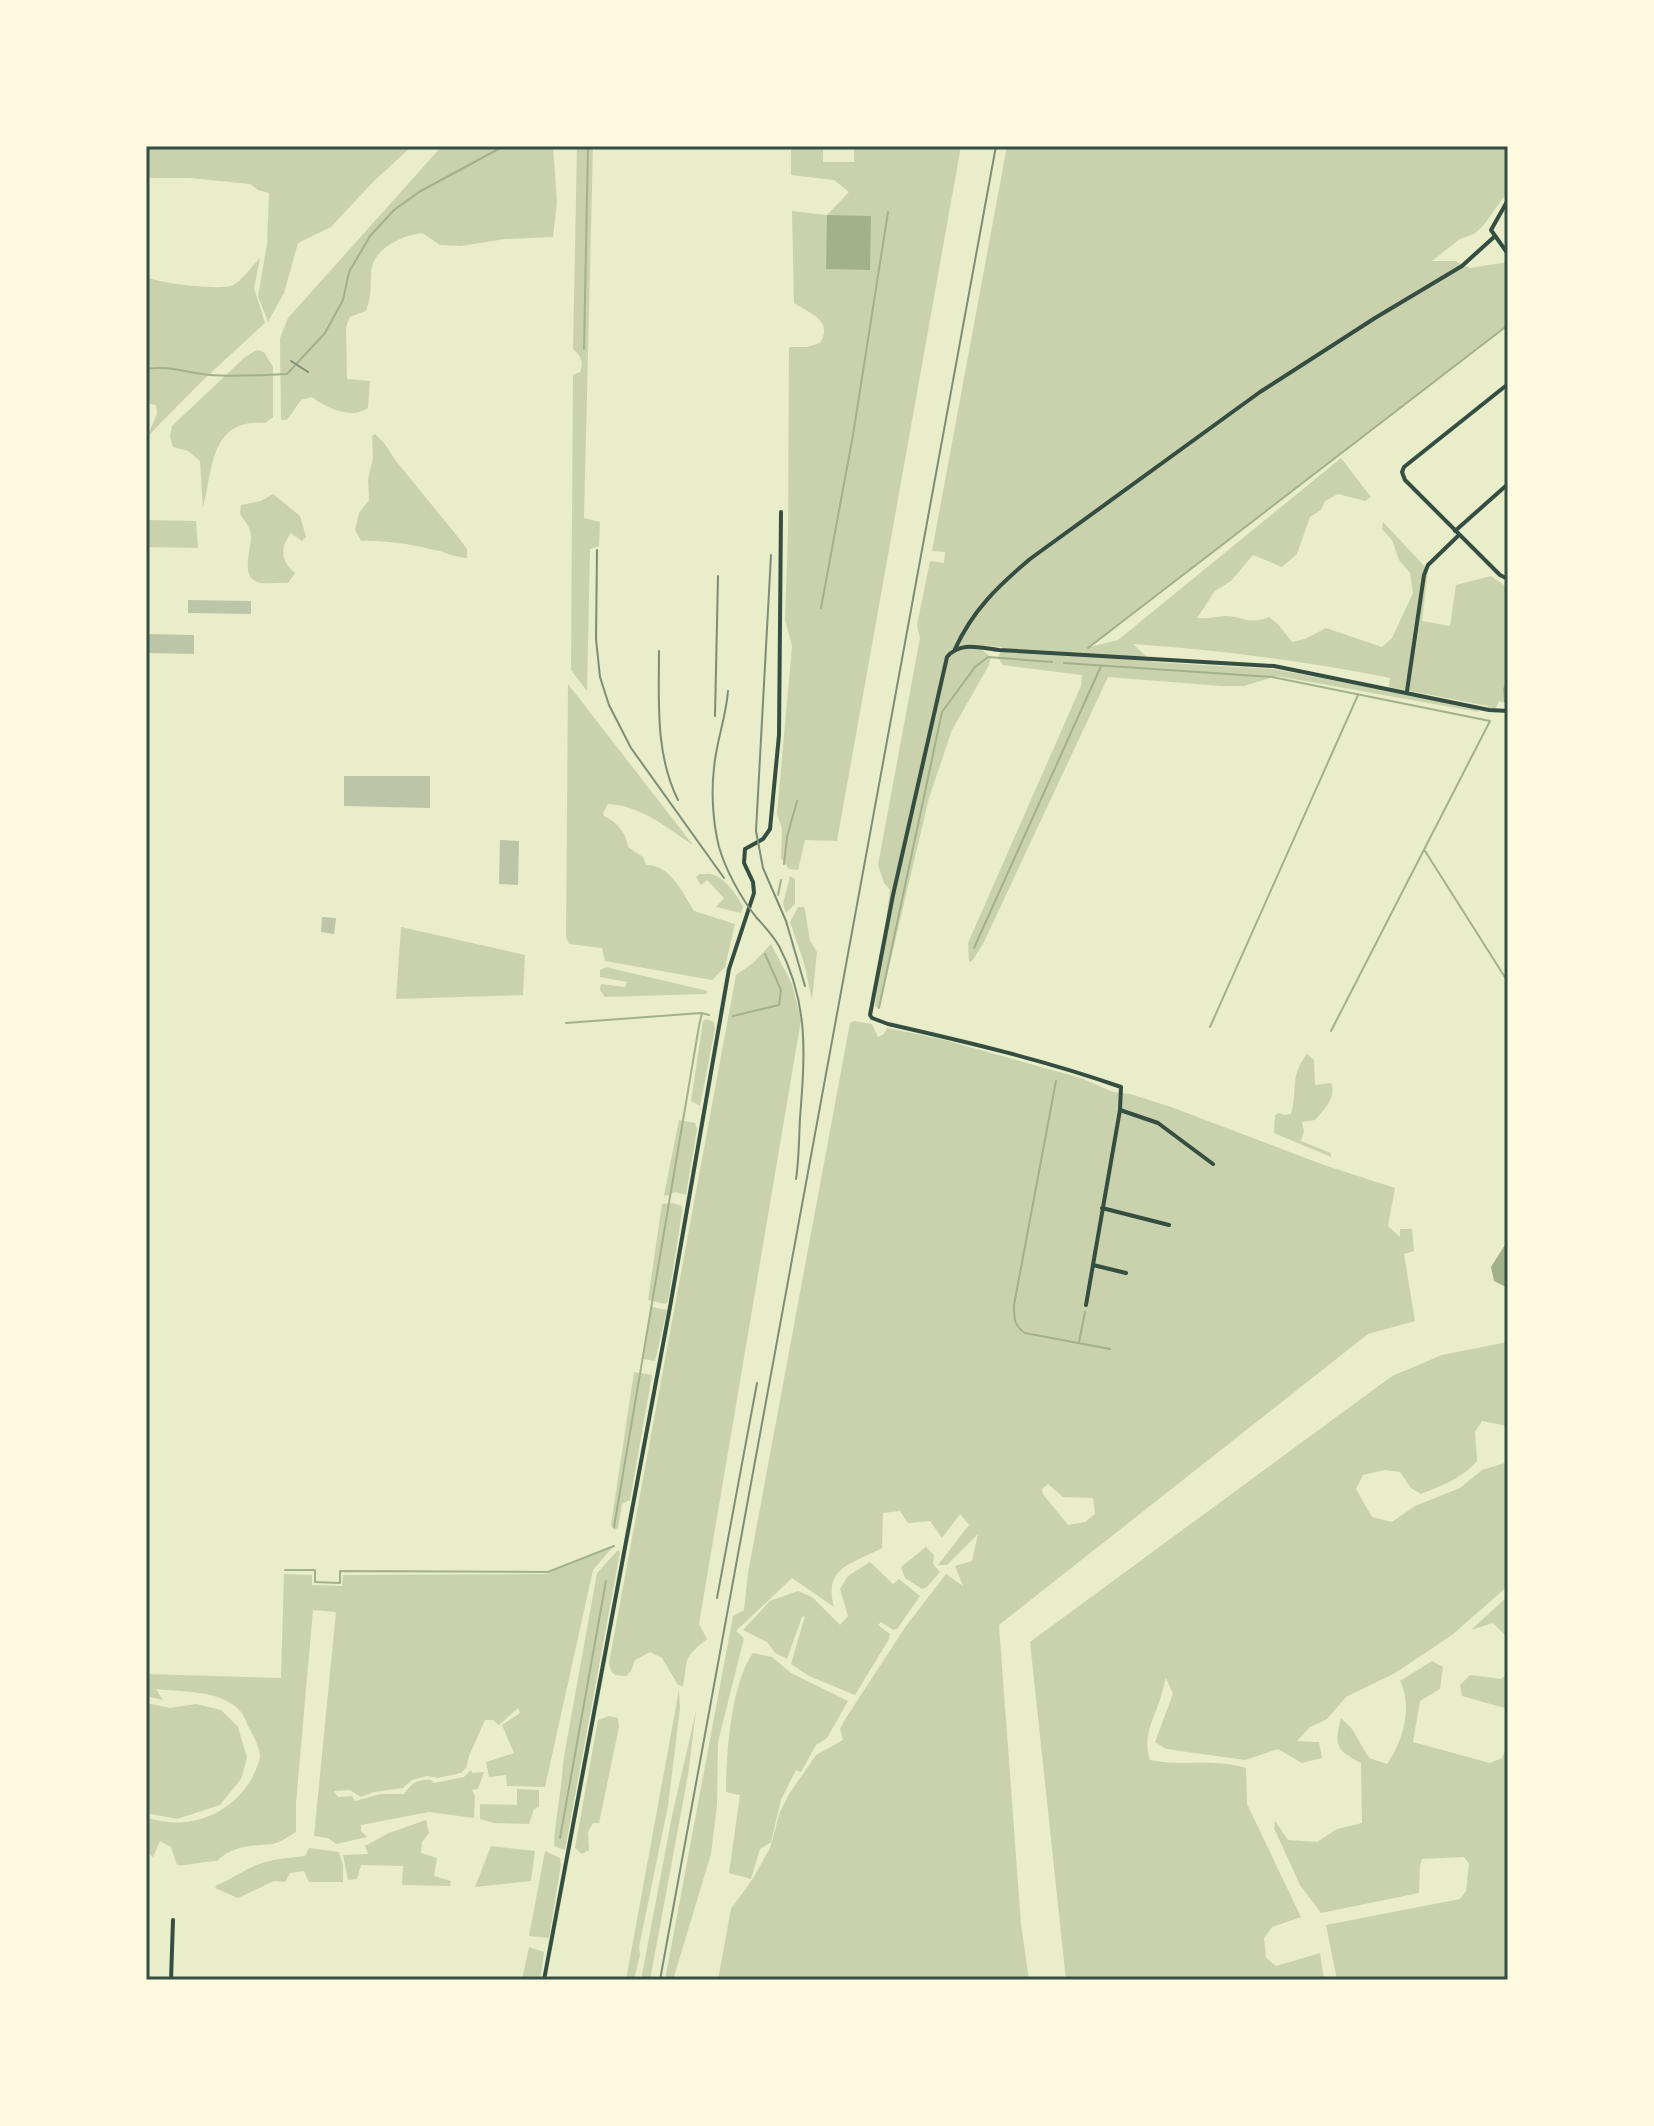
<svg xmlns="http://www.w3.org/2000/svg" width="1654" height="2126" font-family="'Fira Sans',sans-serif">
  <rect width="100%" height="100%" fill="#e9edc9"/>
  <path fill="#cad2ad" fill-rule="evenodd" d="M146 146H412L372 183 331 227 298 243 284 293 268 322 258 296 267 244 269 193 258 190 250 184 190 178H146Z
    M442 146H553L557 202 553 237 505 239 461 246 440 245 422 233C401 236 372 248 371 274 370 291 372 293 366 311L350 317 346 327 347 379 370 381 368 408C352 420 326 408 312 397L301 400 287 420H281L280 338 288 318Z
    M577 146H593L584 518 600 522 599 546 590 549 587 691 571 670 573 375 580 372C584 362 581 356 573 349Z
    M791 146 821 148V146H961L837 841 805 840 798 870 789 869 781 858 782 829 777 814 792 646 785 620 788 533 789 347H807L820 343C834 320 809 313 794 303L792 211 827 215 849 192 834 180 791 175ZM823 149H854V162H823Z
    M1007 146H1508V191L1483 226 1474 234 1460 239 1432 261H1455L1470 268 1508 262V325L1090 647 1118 640 1341 458 1371 497 1365 501 1338 494 1325 501 1321 510 1310 517 1297 554 1282 567 1253 555 1231 581 1215 591 1197 618C1208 619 1214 617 1224 616 1242 615 1248 626 1269 617L1278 624 1292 642 1305 639 1326 628 1382 647 1392 638 1413 593 1410 573 1399 560 1392 540 1382 529 1383 522 1428 570 1422 621 1450 626 1456 585 1491 576 1508 588V704L1499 701 1495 710H1489L1488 706 1389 687 1390 678C1305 661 1220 650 1133 644L1152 662 1274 669 1475 708 1479 712 1277 676 1244 686H1221L1108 677 984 942 973 960 969 962 968 943 1081 686 1082 675 1003 665 998 658 1002 647 976 645 991 657 989 665 952 730 929 798 879 1009 875 1006 890 890 884 883 878 865 920 638 917 625 930 561 944 563 945 552 932 551Z
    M260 258 254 288 265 323 201 382 147 437 157 414 156 405 146 403V277C157 283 223 291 233 285 243 280 252 266 260 258Z
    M257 350 264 352 273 367V417L265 423C210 418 213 469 203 508L200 461 188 451 173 447 170 437 172 426 245 357Z
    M375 434 384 443 396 461 458 537 467 549V558C453 557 444 551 430 549 408 544 384 540 361 541L355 530 359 513 369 500 368 479 373 458 372 436Z
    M273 494 300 516 306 537 302 541 291 533C280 548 280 560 295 573L288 583C279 582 270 584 261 583 239 580 251 551 251 537 251 528 245 521 240 514L241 505 261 501Z
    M146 520 196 521 198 548 146 547Z
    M568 684 693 845C667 828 640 805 608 804L603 813 604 816C617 822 627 834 628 847L643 857 646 865C671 865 682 892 694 911L735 924 725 967 712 980 605 961 602 948 569 944 566 937Z
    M700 874C705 874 710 873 714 875 725 878 739 898 743 907L741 913 716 907 724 898 707 880 701 885 696 877Z
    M790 876 795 879V904L786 913 783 904Z
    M798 907H804L805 910 810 941 817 952 812 1000 804 963 790 922Z
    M401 927 525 955 523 995 396 999Z
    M771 944 792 984 801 1020 699 1624 707 1639C681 1660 689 1657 683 1686L678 1685 662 1658 650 1652 635 1660 631 1671 626 1676 615 1675 611 1671 609 1663 736 975 753 963Z
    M607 967 614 969 708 991 706 994 605 997 600 990 601 984 625 987 627 982 600 977V970Z
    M706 1019 714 1022 715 1029 700 1106 691 1101 703 1021Z
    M854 1021 872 1024 878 1037 884 1034 887 1028 941 1039 1081 1078 1113 1092 1130 1094 1171 1107 1324 1165 1395 1188 1388 1226 1400 1237V1229H1412L1414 1251 1404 1254 1415 1321 1368 1334 999 1625 1021 1924 1029 1980H718L731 1909 752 1880 770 1848 780 1812 789 1794 816 1755 843 1740 840 1729 844 1721 906 1626 946 1574 963 1586 955 1566 972 1561 978 1534 947 1565H938L969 1525 960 1514 942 1538 930 1521 908 1523 900 1511 883 1513 882 1548C852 1564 823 1567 834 1607L792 1578 736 1631 744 1638 718 1742 717 1805 711 1854 673 1980H665L733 1616 744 1610 748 1573 850 1023ZM1048 1484 1063 1497 1093 1498 1095 1514 1085 1522 1068 1525 1043 1494 1042 1489Z
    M1307 1054 1314 1060 1315 1085 1331 1083C1337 1097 1324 1110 1315 1120L1302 1122 1304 1131 1301 1141 1331 1153V1157L1274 1133 1275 1115 1279 1113 1285 1115 1291 1114C1298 1090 1289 1077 1307 1054Z
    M679 1120 695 1123 697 1129 686 1195 675 1192 667 1196 664 1195Z
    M673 1203 682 1206V1212L668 1302 665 1304 648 1300 662 1204Z
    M652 1307 667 1310 655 1361 643 1359Z
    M1508 1342V1426L1482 1421 1475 1432 1477 1461C1461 1479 1443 1485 1421 1494L1411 1488 1400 1472 1385 1470 1363 1475 1356 1489 1372 1517 1392 1522 1415 1506 1460 1488 1482 1470 1508 1462V1586L1452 1635 1395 1673 1346 1697 1327 1719 1310 1727 1297 1741 1319 1742 1322 1758 1302 1763 1278 1749 1245 1760 1166 1749 1155 1742 1173 1694 1166 1678C1163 1686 1162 1695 1159 1703 1151 1724 1143 1738 1150 1760 1182 1767 1214 1758 1246 1768L1247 1804 1301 1917 1272 1927 1264 1938 1266 1958 1276 1966 1320 1953 1324 1980H1066L1030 1642 1392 1376 1442 1355Z
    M634 1372 652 1375 630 1500 622 1504 618 1528 614 1530 611 1525Z
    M926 1547 934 1555 933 1564 940 1572 927 1587 922 1589 905 1578 901 1567Z
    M612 1548 593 1570 545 1787 507 1786 506 1775 489 1777 486 1762 514 1753 502 1725 520 1713 518 1708 499 1725 493 1720H485L469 1756 466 1768 461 1773 438 1778 427 1776 412 1780 403 1788 374 1792 361 1797 350 1790 334 1791 338 1797 352 1796 355 1801 381 1794H404C411 1784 417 1779 431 1780L434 1783 464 1777 471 1770 472 1773 484 1772 478 1789 472 1790 475 1796 474 1818 429 1812 361 1825V1831L367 1837 336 1844 328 1838 314 1836 336 1612 313 1610 296 1803V1832C289 1836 280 1843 272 1844 252 1846 233 1845 217 1861 204 1861 189 1866 177 1865L171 1847 160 1841 153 1857 146 1851V1817C187 1832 231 1815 252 1778 255 1772 260 1762 260 1755 259 1746 252 1733 248 1726 246 1721 243 1713 239 1710 221 1690 181 1692 156 1689L163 1700 146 1696V1674L281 1678 284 1574 312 1575V1585L342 1586 343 1575 546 1574Z
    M618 1550 620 1552 565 1850 554 1846C555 1818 562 1790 563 1762L597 1573Z
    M870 1562 893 1584 899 1579 920 1596 897 1629 893 1630 881 1622 878 1625 890 1634 889 1639 855 1695 809 1676 791 1664 805 1616 802 1617 787 1659 775 1653 767 1642 743 1630 770 1601 798 1591 812 1597 840 1625 848 1616 840 1589 848 1576Z
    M1508 1596V1638L1493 1623 1471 1630Z
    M753 1653 772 1657 791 1673 848 1701 827 1738 816 1745 801 1772 796 1770 781 1800 771 1842 760 1849 751 1879 729 1873 740 1795 726 1792C726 1755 731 1683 753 1653Z
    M1432 1661 1443 1667 1440 1689 1420 1701 1413 1742 1490 1763 1502 1758 1508 1742V1980H1337L1326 1925 1460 1899 1466 1891 1469 1864 1464 1857 1422 1859 1420 1866 1419 1893 1321 1913 1300 1885 1274 1828 1275 1821 1288 1840 1317 1842 1337 1829 1362 1823 1361 1763C1336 1750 1334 1746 1341 1718L1352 1729 1369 1758 1387 1764C1403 1742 1413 1706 1400 1681Z
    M1508 1674V1709L1462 1696 1460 1685 1470 1675 1501 1679Z
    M679 1690 680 1708 668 1806 639 1947 640 1955 634 1980H626Z
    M146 1703 170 1708 196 1704 221 1710 238 1727 247 1758 241 1779 220 1805 177 1819 146 1813Z
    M696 1711 688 1775 650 1980H641L672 1816Z
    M609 1716 618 1718 619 1727 599 1823H593L588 1832 589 1850 582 1854 575 1848 598 1720Z
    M517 1789 539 1790V1807L534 1809 529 1824 494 1823 480 1819V1804L517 1805Z
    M426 1820 429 1833 422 1842 421 1853 437 1858 434 1876 451 1881 450 1886 402 1885 403 1866 361 1865 357 1879 348 1880 343 1855 368 1854 365 1846 389 1833Z
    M491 1846 535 1851 531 1881 475 1887Z
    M309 1848 339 1852 343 1865V1882H309L304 1871 290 1873 285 1882 274 1881 238 1898 215 1888 217 1885C230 1880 241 1872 252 1867 269 1859 287 1858 305 1856Z
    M545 1851 560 1858 561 1864 549 1938 529 1936Z
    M529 1947 544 1952 540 1980H522Z"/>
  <path fill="#a3b18a" d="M827 215 871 216 870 270 826 269Z
    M1508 1240V1288L1494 1281 1491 1267Z"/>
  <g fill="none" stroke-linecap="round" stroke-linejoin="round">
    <path stroke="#a3b18a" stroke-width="2" d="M584 349 588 146
      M146 369C169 365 187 373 210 375 236 377 261 375 287 374L325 333 343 300 349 272 370 236 394 210 419 192 504 146
      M821 608 853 435 888 212
      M1088 648 1508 325
      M1064 663 1272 677 1490 721 1331 1031
      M1505 702 1504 689 1508 679
      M1425 851 1508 982
      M784 864 787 837 797 801
      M778 895 781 880
      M974 948 1101 666
      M879 1008 942 712 975 667 988 657 1052 662
      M733 1016 779 1005 781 990 765 954
      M566 1023 701 1013
      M1210 1027 1358 695
      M1056 1081 1014 1305C1014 1318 1014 1326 1025 1333L1110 1349
      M1079 1342 1085 1312
      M614 1527 699 1026 702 1013 709 1015
      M285 1570H315V1582L340 1583V1571L548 1572 614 1546
      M560 1838 606 1581"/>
  </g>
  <path fill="#bcc5a7" d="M188 600 251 601V614L188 613Z
    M146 634 194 635V654L146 653Z
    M344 776H430V808L344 806Z
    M500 840 519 841 518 885 499 884Z
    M322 917 336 918 334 934 321 932Z"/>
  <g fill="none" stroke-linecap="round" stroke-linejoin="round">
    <path stroke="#344e41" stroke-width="4" d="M1508 200 1491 230 1508 254
      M1508 384 1404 467 1402 472 1405 480 1500 575 1508 579
      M1455 531 1508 484
      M955 649C973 610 997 587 1030 559L1260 392 1375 318 1462 266 1494 237
      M1407 691 1424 575 1428 565 1459 535
      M1120 1110 1158 1123 1213 1164
      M1102 1208 1169 1225
      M1093 1265 1126 1273
      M1086 1305 1120 1110 1121 1087C1044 1060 967 1042 888 1024L872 1018 870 1015 893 895 947 657C960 641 980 648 999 650L1274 666 1489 710 1508 711
      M171 1980 173 1920
      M544 1980 670 1307 729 969 754 893 753 882 744 863 745 849 763 839 770 829 779 735 781 512"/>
    <path stroke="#7c8e77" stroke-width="2" d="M291 361 308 372
      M597 550 596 639 600 677 609 705 631 748 724 878
      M771 555 756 831 763 868 786 921 805 986
      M659 651C659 701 655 754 678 800
      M728 691C726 718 716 742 714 768 711 793 713 823 719 847 726 871 741 898 756 917 764 926 773 935 779 946 809 1003 805 1055 800 1118 799 1138 799 1159 796 1179
      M715 716 718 576
      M717 1598 757 1383
      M660 1980 996 146"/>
  </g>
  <rect width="1654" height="2126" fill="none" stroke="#fefae0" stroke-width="296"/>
  <rect x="148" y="148" width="1358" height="1830" fill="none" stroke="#344e41" stroke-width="3"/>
</svg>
